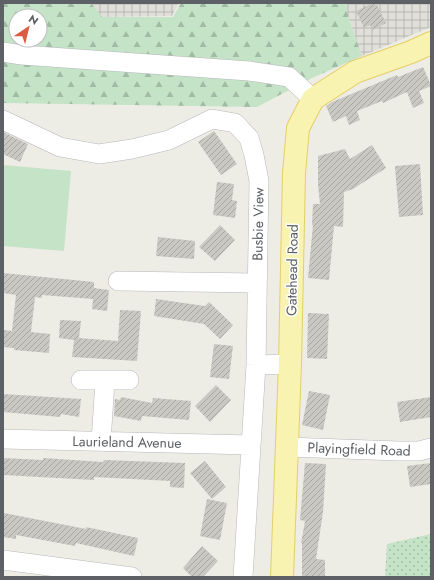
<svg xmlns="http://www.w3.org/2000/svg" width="434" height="580" font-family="Jost,sans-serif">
  <defs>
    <pattern id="industrial-grid" width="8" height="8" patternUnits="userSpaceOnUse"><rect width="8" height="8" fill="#e0dfda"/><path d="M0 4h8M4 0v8" fill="none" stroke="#b9b8b4"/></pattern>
    <pattern id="forest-firs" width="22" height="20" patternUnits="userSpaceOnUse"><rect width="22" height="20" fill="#c4e3c7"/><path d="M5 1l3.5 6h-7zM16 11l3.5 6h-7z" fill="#a2bba5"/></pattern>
    <pattern id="park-dots" width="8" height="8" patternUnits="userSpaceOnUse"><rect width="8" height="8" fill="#c4e3c7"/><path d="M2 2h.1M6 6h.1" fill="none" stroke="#a2bba5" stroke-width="1.8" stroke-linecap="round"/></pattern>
    <pattern id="building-hatch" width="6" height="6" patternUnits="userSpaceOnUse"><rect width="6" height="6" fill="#cac8c2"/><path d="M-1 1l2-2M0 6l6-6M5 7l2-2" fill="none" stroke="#a7a6a1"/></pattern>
  </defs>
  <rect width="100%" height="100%" fill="#eeede5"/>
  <path fill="url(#industrial-grid)" d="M91 3H179L172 16 101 17Z
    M332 3H431V27L362 56 348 16Z"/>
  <path fill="#c4e3c7" d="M3 165 71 171 64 251 3 246Z"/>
  <path fill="url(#forest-firs)" fill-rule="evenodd" d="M3 3H91L102 17H173L181 3H346L348 16 362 56 312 78 257 107 3 103ZM16 16H40V40H16Z"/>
  <path fill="url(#park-dots)" d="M431 534V577H385L387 544Z"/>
  <path fill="url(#building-hatch)" d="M373 3H376L386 23 373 30 370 25 364 28 356 11Z
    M423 67 431 85V86L419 91 424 103 413 108 407 92 383 103 382 101 357 111 360 120 349 125 346 116 333 122 326 106 332 102 397 75 398 77Z
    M214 131 237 164 221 175 198 142Z
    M3 132 28 144 20 162 3 154Z
    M372 145 386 168 353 189 344 192 343 227 334 226 329 280 308 278 313 225H312L313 204H320L318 185V156L345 149 350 159Z
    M420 164 423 215 399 217 395 166Z
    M217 182 234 184 232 200 237 201 235 218 213 215Z
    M220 225 235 240 215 261 199 247Z
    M158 237 195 241 194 259 156 256Z
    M3 273 94 282V288L109 290 107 311 92 309 93 299 42 295V298L35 297 31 332 50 334 49 353 14 350V348L3 347V330L12 331 16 295 3 293Z
    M156 299 205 306 209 302 233 325 220 339 204 324 154 316Z
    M120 310 141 311 137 361 72 357 74 340 59 338 60 320 81 321 79 338 118 341Z
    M308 313 329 314 327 359 307 358Z
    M214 344 233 346 229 379 210 377Z
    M216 385 231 400 210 422 195 406Z
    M309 391 330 395 323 430 302 425Z
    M3 394 81 399 79 417 61 414 60 417 3 412Z
    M121 397 152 403 153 398 191 401 189 420 142 416 141 421 114 416 115 399 120 400Z
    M431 397V417L400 422 397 402Z
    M3 458 43 460V458L103 462 104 460 185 463 184 488 170 487V481L94 477V480L3 475Z
    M205 461 226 487 212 499 190 473Z
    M305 463 326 464 323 512 316 559 325 560V577H302V543H301L305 521 300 520Z
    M431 463V484L410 487 407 466Z
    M207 499 227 503 220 540 200 536Z
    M4 513 86 529V527L138 538 134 556 76 543 75 546 16 535V539L3 537Z
    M202 546 218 561 203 577H192L183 568Z"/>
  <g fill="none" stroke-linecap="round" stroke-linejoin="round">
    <defs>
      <path id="minor" d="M3 52 22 55 249 71 289 77 313 99
        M3 120 60 147 99 154 132 149 169 140 212 119 235 123 249 138 254 155 259 181 256 365 243 577
        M118 281 257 283
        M256 365 290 364
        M81 380H129
        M3 439 251 445
        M101 442 105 381
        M287 447 398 451H419L431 448
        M3 560 132 577"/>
      <path id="major" d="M282 577 290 364 294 173 298 128 313 99 355 72 411 52 431 43"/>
    </defs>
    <use href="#minor" stroke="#b6b7bb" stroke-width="20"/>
    <use href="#major" stroke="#e5ce68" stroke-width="24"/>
    <use href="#minor" stroke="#fff" stroke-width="19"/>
    <use href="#major" stroke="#f8f3b1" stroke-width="22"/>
  </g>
  <g text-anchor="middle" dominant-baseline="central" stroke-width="3" stroke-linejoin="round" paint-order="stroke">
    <g font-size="14" fill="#5d6064" stroke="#fff">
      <text transform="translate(258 224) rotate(-89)">Busbie View</text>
      <text transform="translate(292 270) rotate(-89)">Gatehead Road</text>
      <text transform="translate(127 442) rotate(1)">Laurieland Avenue</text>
      <text transform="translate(359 449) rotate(2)">Playingfield Road</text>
    </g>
  </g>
  <rect width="434" height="580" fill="none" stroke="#5d6064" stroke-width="8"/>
  <g transform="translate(28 28) rotate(35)"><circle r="19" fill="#ffffff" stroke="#bebfc1"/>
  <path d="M0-3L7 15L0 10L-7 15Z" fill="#da5b40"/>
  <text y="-6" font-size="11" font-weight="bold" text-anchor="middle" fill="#5d6064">N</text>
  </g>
</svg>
